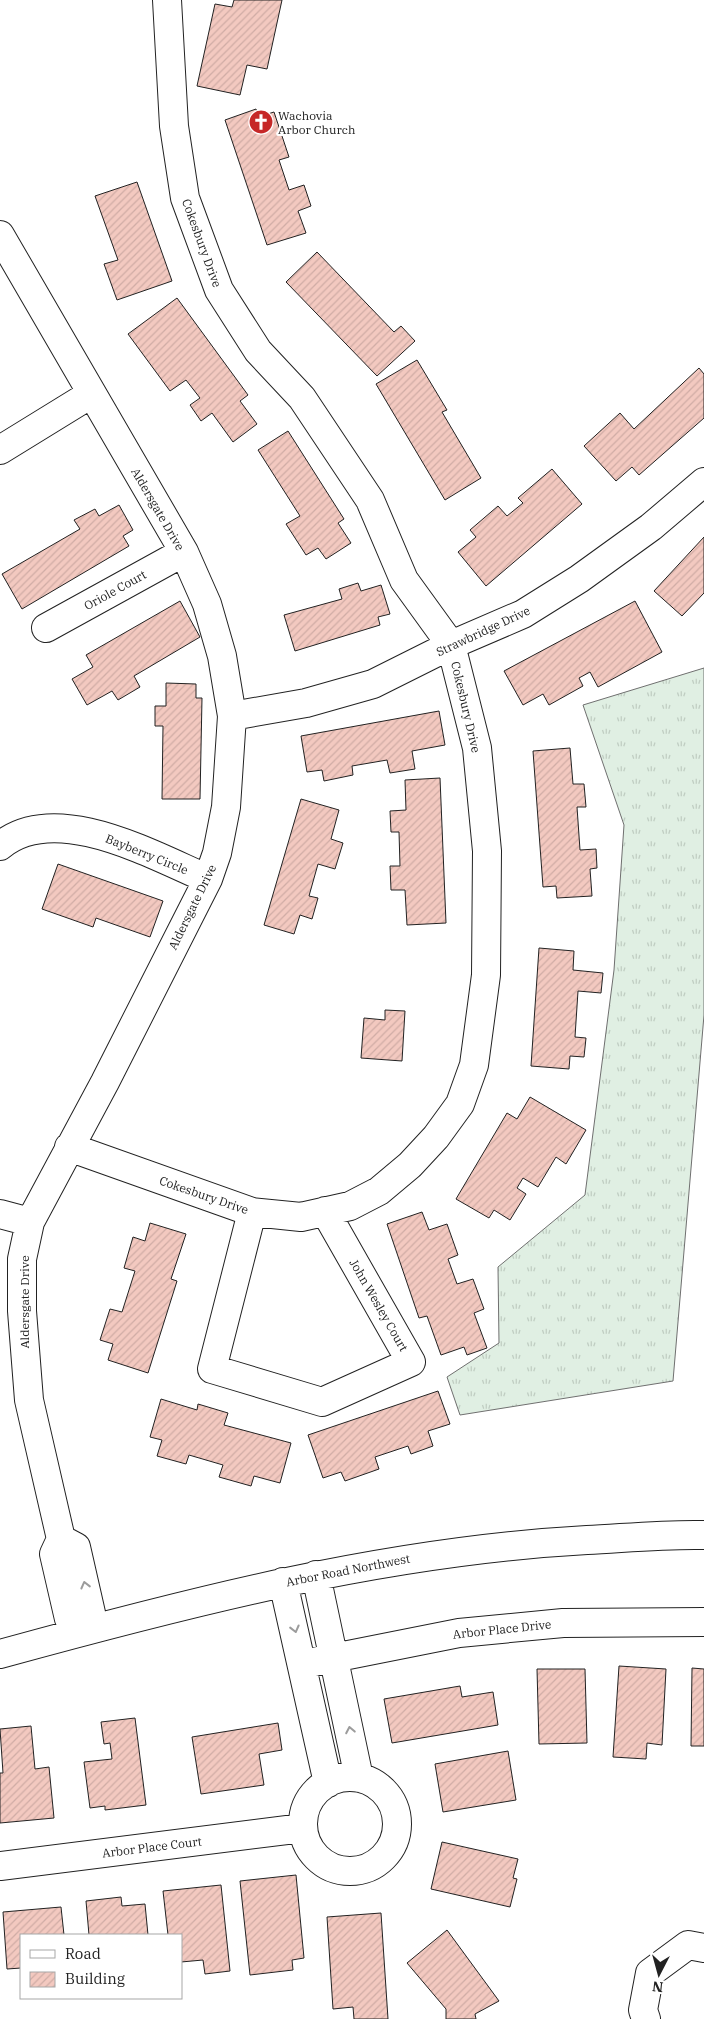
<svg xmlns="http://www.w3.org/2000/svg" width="704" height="2019" font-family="'IBM Plex Serif',serif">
  <defs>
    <pattern id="grass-tufts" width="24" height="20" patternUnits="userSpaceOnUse" patternTransform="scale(1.25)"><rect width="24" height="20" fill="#e0efe3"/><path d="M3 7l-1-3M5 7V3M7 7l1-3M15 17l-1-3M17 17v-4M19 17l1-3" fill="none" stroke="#c0cdc2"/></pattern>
    <pattern id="building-hatch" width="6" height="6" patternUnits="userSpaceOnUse" patternTransform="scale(1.25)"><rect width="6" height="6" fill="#f3c9c0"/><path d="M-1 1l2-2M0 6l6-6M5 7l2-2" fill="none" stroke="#d0aca5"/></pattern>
  </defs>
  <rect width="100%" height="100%" fill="#fff"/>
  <path fill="url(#grass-tufts)" stroke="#6f6f6f" d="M704 668V1015L673 1381 460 1415 447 1377 499 1343 498 1267 585 1195 614 970 624 825 583 705Z"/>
  <path fill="url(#building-hatch)" stroke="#222" d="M234 0H282L267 69 247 65 240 95 197 86 215 4 232 7Z
    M256 109 258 117 274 112 289 157 279 160 289 190 304 185 311 206 298 211 306 233 267 245 225 120Z
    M137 182 172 281 117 300 104 264 118 260 95 196Z
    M317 252 394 332 401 326 415 341 377 376 286 282Z
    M177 298 248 395 240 401 257 424 233 442 212 413 201 421 190 405 200 398 186 380 170 391 128 334Z
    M417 360 447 410 442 412 481 478 445 500 376 384Z
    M699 368 704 374V418L639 475 632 467 616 481 584 446 620 413 634 429Z
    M288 431 344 519 338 523 351 543 326 559 318 548 306 555 286 524 300 516 258 450Z
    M552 469 582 504 486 586 458 552 476 537 470 530 498 506 507 516 523 503 518 498Z
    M119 505 133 530 123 536 129 546 22 609 2 574 80 529 74 520 95 509 99 516Z
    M704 537V593L682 616 654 591Z
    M358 583 361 591 381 585 390 614 378 617 380 625 295 651 284 615 342 599 339 589Z
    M180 601 200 637 134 676 140 687 118 700 112 691 87 705 72 679 93 667 86 655Z
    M635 601 662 652 598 687 590 672 579 678 583 686 549 705 543 694 523 705 504 671Z
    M166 683 196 684V698H202L200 799H162L163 726H155V706H166Z
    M439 711 445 745 412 751 415 769 390 773 387 760 352 766 353 775 324 781 322 770 307 772 301 736Z
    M570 748 573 784H584L586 807H577L580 850 596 849 597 868 590 869 592 896 557 898 556 886 543 887 533 751Z
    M440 778 446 923 407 925 405 890H391L390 866H400L399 832H391L390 811 406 810 405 780Z
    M301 799 339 810 331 839 343 843 335 869 318 864 309 896 318 898 312 919 300 915 294 934 264 925Z
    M58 864 163 901 150 937 96 918 93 927 42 909Z
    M539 948 574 951 573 970 603 973 601 993 578 991 575 1037 586 1038 584 1057 570 1056 569 1069 531 1066Z
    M385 1010 405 1011 402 1061 361 1058 364 1018 385 1020Z
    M530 1097 586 1130 566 1164 556 1157 538 1187 523 1178 517 1188 526 1194 510 1220 494 1210 489 1218 456 1199 507 1113 517 1119Z
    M422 1212 429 1230 447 1224 458 1255 448 1259 457 1284 473 1279 484 1309 474 1313 487 1348 467 1355 464 1347 441 1355 427 1316 419 1318 387 1224Z
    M150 1223 186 1234 171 1279 177 1281 148 1373 108 1360 113 1344 100 1340 110 1309 122 1312 135 1271 124 1268 133 1237 145 1241Z
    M438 1391 450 1424 428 1431 433 1446 411 1454 408 1446 375 1457 379 1469 345 1481 341 1472 323 1478 308 1435Z
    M161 1399 197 1410 198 1404 228 1413 224 1425 291 1443 280 1483 254 1476 251 1486 219 1477 223 1465 189 1455 186 1464 157 1456 162 1440 150 1437Z
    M619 1666 666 1669 662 1745 647 1743 646 1759 613 1757Z
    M692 1668 704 1669V1746H691Z
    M537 1669H585L587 1743 539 1744Z
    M460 1686 462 1697 493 1692 498 1725 392 1743 384 1699Z
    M135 1718 146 1805 105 1810V1806L90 1808 84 1762 112 1759 110 1743 104 1744 101 1722Z
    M278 1723 282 1750 259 1754 264 1785 201 1794 192 1737Z
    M31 1726 35 1769 49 1767 54 1818 0 1823V1773H3L0 1729Z
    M508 1751 516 1800 443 1812 435 1764Z
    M442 1842 518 1859 513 1878 517 1879 510 1907 431 1889Z
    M296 1875 304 1958 292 1960 293 1970 250 1975 240 1881Z
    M221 1885 230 1971 205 1974 203 1960 181 1962V1935H168L163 1891Z
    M121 1897 122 1906 145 1904 148 1935H89L86 1901Z
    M61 1907 64 1935H21V1968L7 1969 3 1912Z
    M381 1913 388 2019H354L353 2007 333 2009 327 1917Z
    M447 1930 499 2001 475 2014 476 2019H446V2009L407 1963Z"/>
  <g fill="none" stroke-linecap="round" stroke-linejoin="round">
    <defs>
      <path id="minor" d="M0 235 184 552 207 604 222 656 232 716 226 807 217 853 208 879 105 1082 30 1222 22 1259V1311L29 1400 61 1539 54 1554 69 1619 83 1631 91 1613 76 1547 61 1539
        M0 450 91 394
        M46 628 184 552
        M232 716 306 703 373 684 451 645 523 614 579 579 651 527 704 482
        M0 846C55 800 152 855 208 879
        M69 1147 252 1212 301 1217 350 1206 379 1191 410 1165 436 1137 460 1104 474 1065 486 975 487 851 477 748 451 645 404 580 370 500 302 398 258 351 219 290 185 198 174 126 167 0
        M252 1212 212 1369 322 1402 411 1362 325 1211
        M0 1214 30 1222
        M316 1575 359 1778
        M283 1582 328 1783
        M0 1654C193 1601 387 1551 587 1540 626 1538 665 1534 704 1535
        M303 1664 459 1633 563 1623 704 1622
        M303 1824a47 47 0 1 1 94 0a47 47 0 1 1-94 0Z
        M0 1866 303 1828
        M646 2019 643 2010 650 1973 688 1945 704 1948"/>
    </defs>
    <use href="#minor" stroke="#222" stroke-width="30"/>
    <use href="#minor" stroke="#fff" stroke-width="28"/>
  </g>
  <defs><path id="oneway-chevron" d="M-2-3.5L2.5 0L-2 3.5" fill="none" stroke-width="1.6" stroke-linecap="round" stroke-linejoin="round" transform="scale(1.25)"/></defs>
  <g stroke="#9c9c9c">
    <use href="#oneway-chevron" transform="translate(85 1585) rotate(-104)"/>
    <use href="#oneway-chevron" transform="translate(295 1629) rotate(76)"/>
    <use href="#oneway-chevron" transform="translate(350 1730) rotate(-101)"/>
  </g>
  <defs>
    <symbol id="church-disc" viewBox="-11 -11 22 22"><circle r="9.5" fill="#c62828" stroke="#fff"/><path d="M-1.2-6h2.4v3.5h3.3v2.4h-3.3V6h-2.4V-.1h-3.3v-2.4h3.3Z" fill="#fff"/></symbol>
  </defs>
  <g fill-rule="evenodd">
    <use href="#church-disc" x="247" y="108" width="28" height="28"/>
  </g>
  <g text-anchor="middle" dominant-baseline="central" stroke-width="4" stroke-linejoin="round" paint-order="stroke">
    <g font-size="12" fill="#222" stroke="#fff" text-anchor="start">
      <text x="278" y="115">Wachovia<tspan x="278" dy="14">Arbor Church</tspan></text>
    </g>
    <g font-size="12" fill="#222" stroke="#fff">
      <text transform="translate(202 243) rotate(70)">Cokesbury Drive</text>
      <text transform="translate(158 509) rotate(60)">Aldersgate Drive</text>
      <text transform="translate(115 590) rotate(-29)">Oriole Court</text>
      <text transform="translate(483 631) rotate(-25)">Strawbridge Drive</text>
      <text transform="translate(466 707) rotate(77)">Cokesbury Drive</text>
      <text transform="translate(147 854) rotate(22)">Bayberry Circle</text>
      <text transform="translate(192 907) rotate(-64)">Aldersgate Drive</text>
      <text transform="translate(204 1195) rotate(19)">Cokesbury Drive</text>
      <text transform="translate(24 1302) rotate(-90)">Aldersgate Drive</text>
      <text transform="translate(379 1305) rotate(60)">John Wesley Court</text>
      <text transform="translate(348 1570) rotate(-11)">Arbor Road Northwest</text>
      <text transform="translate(502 1629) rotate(-6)">Arbor Place Drive</text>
      <text transform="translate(152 1847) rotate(-7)">Arbor Place Court</text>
    </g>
  </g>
  <rect x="20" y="1934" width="162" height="65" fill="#ffffff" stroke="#a7a7a7"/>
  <rect x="30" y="1950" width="25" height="8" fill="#ffffff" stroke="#a7a7a7"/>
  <text x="65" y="1959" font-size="15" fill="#222222">Road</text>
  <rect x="30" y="1972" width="25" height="15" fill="url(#building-hatch)" stroke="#a7a7a7"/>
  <text x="65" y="1984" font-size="15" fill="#222222">Building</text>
  <g transform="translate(659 1974) rotate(186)" stroke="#ffffff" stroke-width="4" paint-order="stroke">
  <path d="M0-4L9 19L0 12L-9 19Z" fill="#222222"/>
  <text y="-8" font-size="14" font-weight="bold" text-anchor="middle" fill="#222222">N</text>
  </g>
</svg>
